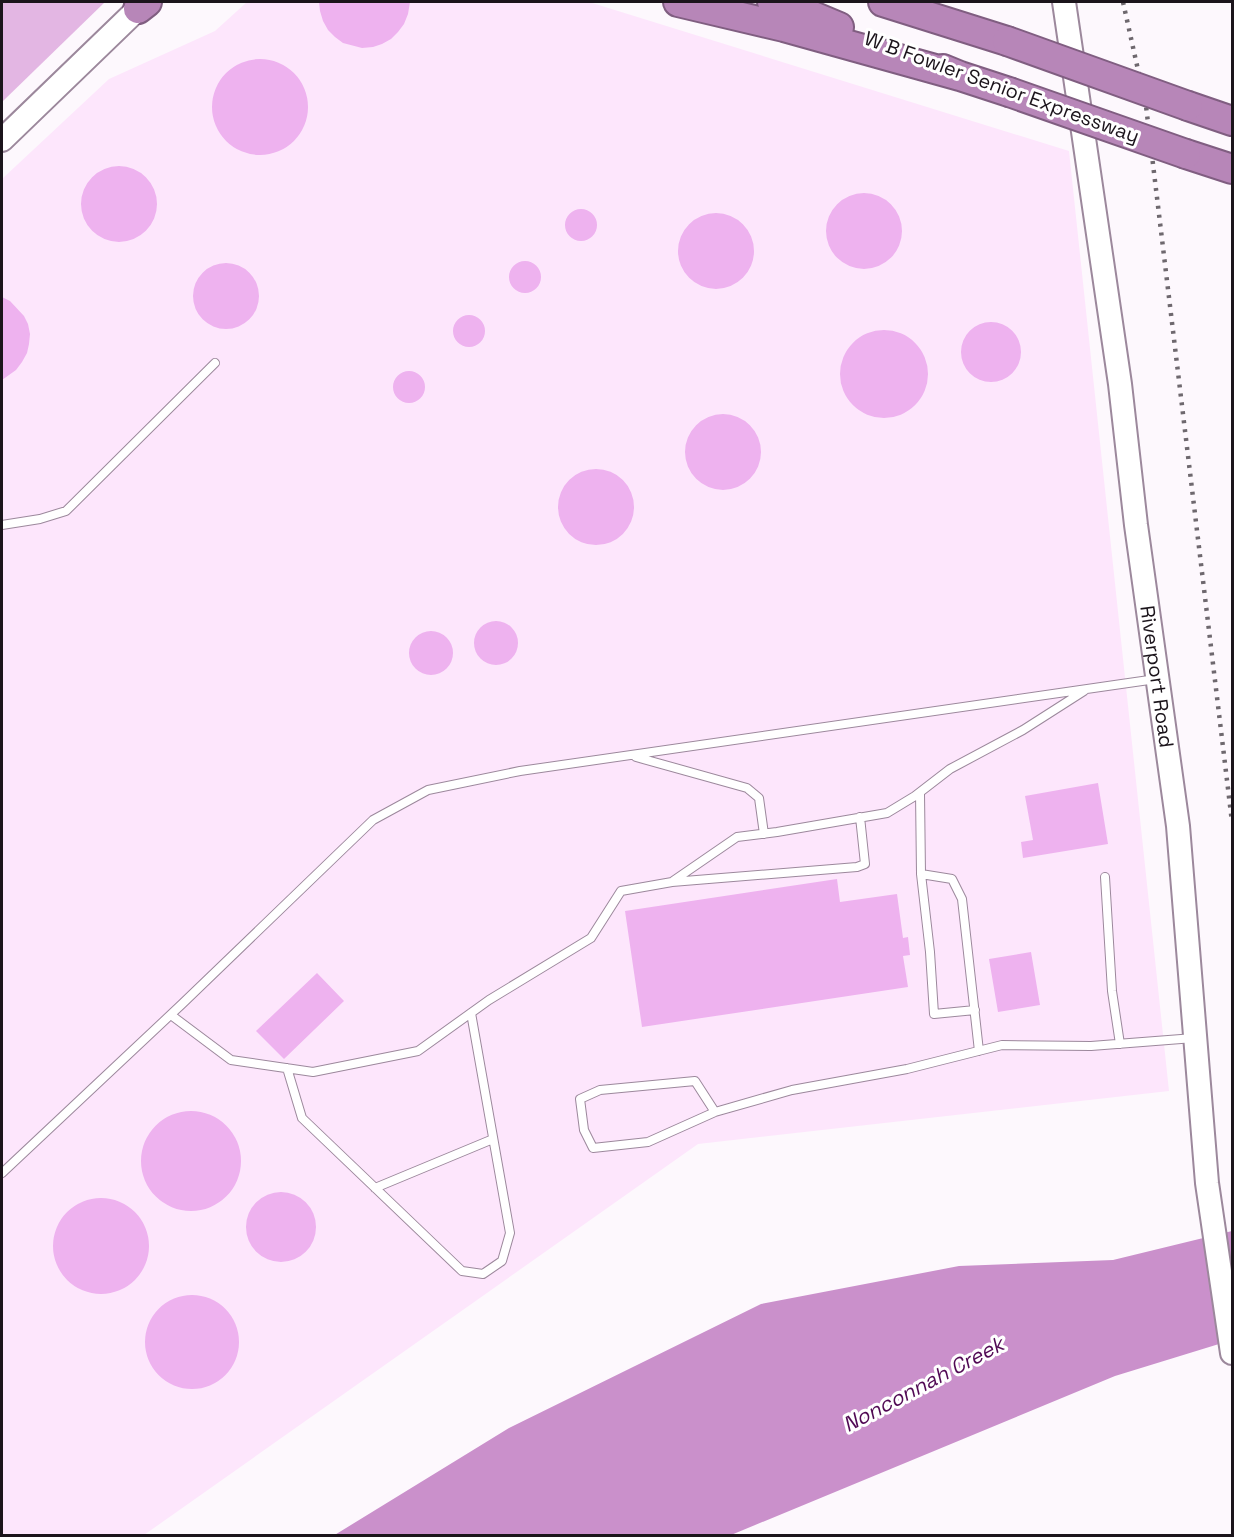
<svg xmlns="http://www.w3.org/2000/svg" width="1234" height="1537" font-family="'Space Grotesk',sans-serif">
  <rect width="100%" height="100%" fill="#fdf8fd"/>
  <path fill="#fde6fc" d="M247 2H589L1069 151 1169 1091 698 1144 144 1535 2 1536V179L109 79 215 31Z"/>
  <path fill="#e3b6e3" d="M2 2H105L2 102Z"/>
  <path fill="#ca90cb" d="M1232 1231V1340L1115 1376 731 1535 333 1536 509 1428 761 1304 959 1266 1113 1260Z"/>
  <path fill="#eeb2ef" d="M319 2H410L408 14 404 24 398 32 391 39 382 44 373 47 362 48 343 43 335 37 328 30 323 21 320 11Z
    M212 107a48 48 0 1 1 96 0a48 48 0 1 1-96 0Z
    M81 204a38 38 0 1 1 76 0a38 38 0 1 1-76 0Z
    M826 231a38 38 0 1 1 76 0a38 38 0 1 1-76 0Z
    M565 225a16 16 0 1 1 32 0a16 16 0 1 1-32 0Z
    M678 251a38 38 0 1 1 76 0a38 38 0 1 1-76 0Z
    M509 277a16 16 0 1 1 32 0a16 16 0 1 1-32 0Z
    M193 296a33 33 0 1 1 66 0a33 33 0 1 1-66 0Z
    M2 297 10 301 24 316 28 324 30 334 29 344 27 353 22 362 16 370 2 380Z
    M453 331a16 16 0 1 1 32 0a16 16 0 1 1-32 0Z
    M961 352a30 30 0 1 1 60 0a30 30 0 1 1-60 0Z
    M840 374a44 44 0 1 1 88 0a44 44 0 1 1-88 0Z
    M393 387a16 16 0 1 1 32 0a16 16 0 1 1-32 0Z
    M685 452a38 38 0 1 1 76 0a38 38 0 1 1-76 0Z
    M558 507a38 38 0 1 1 76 0a38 38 0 1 1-76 0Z
    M474 643a22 22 0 1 1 44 0a22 22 0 1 1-44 0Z
    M409 653a22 22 0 1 1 44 0a22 22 0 1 1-44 0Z
    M1098 783 1108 844 1023 858 1021 842 1033 840 1025 796Z
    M837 879 840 902 897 894 903 938 908 937 910 955 903 956 908 987 642 1027 625 911Z
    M1031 952 1040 1005 998 1012 989 959Z
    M317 973 344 1001 284 1059 256 1031Z
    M141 1161a50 50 0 1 1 100 0a50 50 0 1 1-100 0Z
    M246 1227a35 35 0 1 1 70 0a35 35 0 1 1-70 0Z
    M53 1246a48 48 0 1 1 96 0a48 48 0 1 1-96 0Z
    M145 1342a47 47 0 1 1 94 0a47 47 0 1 1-94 0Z"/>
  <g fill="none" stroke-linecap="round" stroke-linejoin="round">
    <defs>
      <path id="lane" d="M2 525 40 519 66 511 215 363
        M636 757 747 788 759 798 764 834
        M920 793 921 874 930 952 934 1014 975 1010
        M921 874 952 879 962 899 979 1051
        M1105 877 1112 991 1120 1044
        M673 881 737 837 777 832 887 813 915 796 950 769 1023 730 1084 691
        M171 1015 231 1060 313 1072 418 1051 489 1000 591 938 621 891 672 882 857 867 865 864 860 817
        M287 1068 302 1118 462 1271 483 1274 502 1261 510 1233 471 1013
        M715 1112 695 1081 600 1090 580 1099 584 1130 593 1148 648 1142 715 1112 792 1090 907 1069 1002 1045 1091 1046 1194 1038
        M2 1173 182 1004 373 820 428 790 520 771 1156 679
        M375 1188 493 1139"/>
      <g id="secondary">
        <path id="s1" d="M1064 2 1120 384 1136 525 1178 826 1207 1183 1232 1353"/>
        <path d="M2 140 145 2"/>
      </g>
      <path id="highway" d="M678 2 784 27 960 76
        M772 2 801 11 839 27
        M883 2 1007 41
        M138 9 147 2
        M943 69 960 76 1009 92
        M1188 106 1232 121
        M1186 154 1232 169"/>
    </defs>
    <use href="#lane" stroke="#9c889c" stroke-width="10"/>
    <use href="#secondary" stroke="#9c889c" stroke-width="26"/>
    <use href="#highway" stroke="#805e81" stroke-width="32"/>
    <use href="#lane" stroke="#fff" stroke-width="8"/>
    <use href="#secondary" stroke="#fff" stroke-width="22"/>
    <use href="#highway" stroke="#b786b8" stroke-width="28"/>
    <path stroke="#6e686e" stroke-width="4.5" stroke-dasharray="3 6" stroke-linecap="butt" d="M1123 2 1146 106 1232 822"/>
    <defs>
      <path id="highway-bridge" d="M1007 41 1188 106
        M1009 92 1186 154"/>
    </defs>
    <use href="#highway-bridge" stroke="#805e81" stroke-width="32" stroke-linecap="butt"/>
    <use href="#highway-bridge" stroke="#b786b8" stroke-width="28"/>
  </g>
  <g text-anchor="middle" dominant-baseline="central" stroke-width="6" stroke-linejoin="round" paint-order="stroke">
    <g font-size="20" fill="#1b141b" stroke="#fff">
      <text transform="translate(1002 87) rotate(20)">W B Fowler Senior Expressway</text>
      <text stroke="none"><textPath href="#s1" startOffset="681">Riverport Road</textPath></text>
    </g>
    <g font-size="21" font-style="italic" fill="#510954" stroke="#fff">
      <text transform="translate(923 1384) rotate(-28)">Nonconnah Creek</text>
    </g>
  </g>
  <rect width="1234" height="1537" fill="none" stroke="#1b141b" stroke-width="6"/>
</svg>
